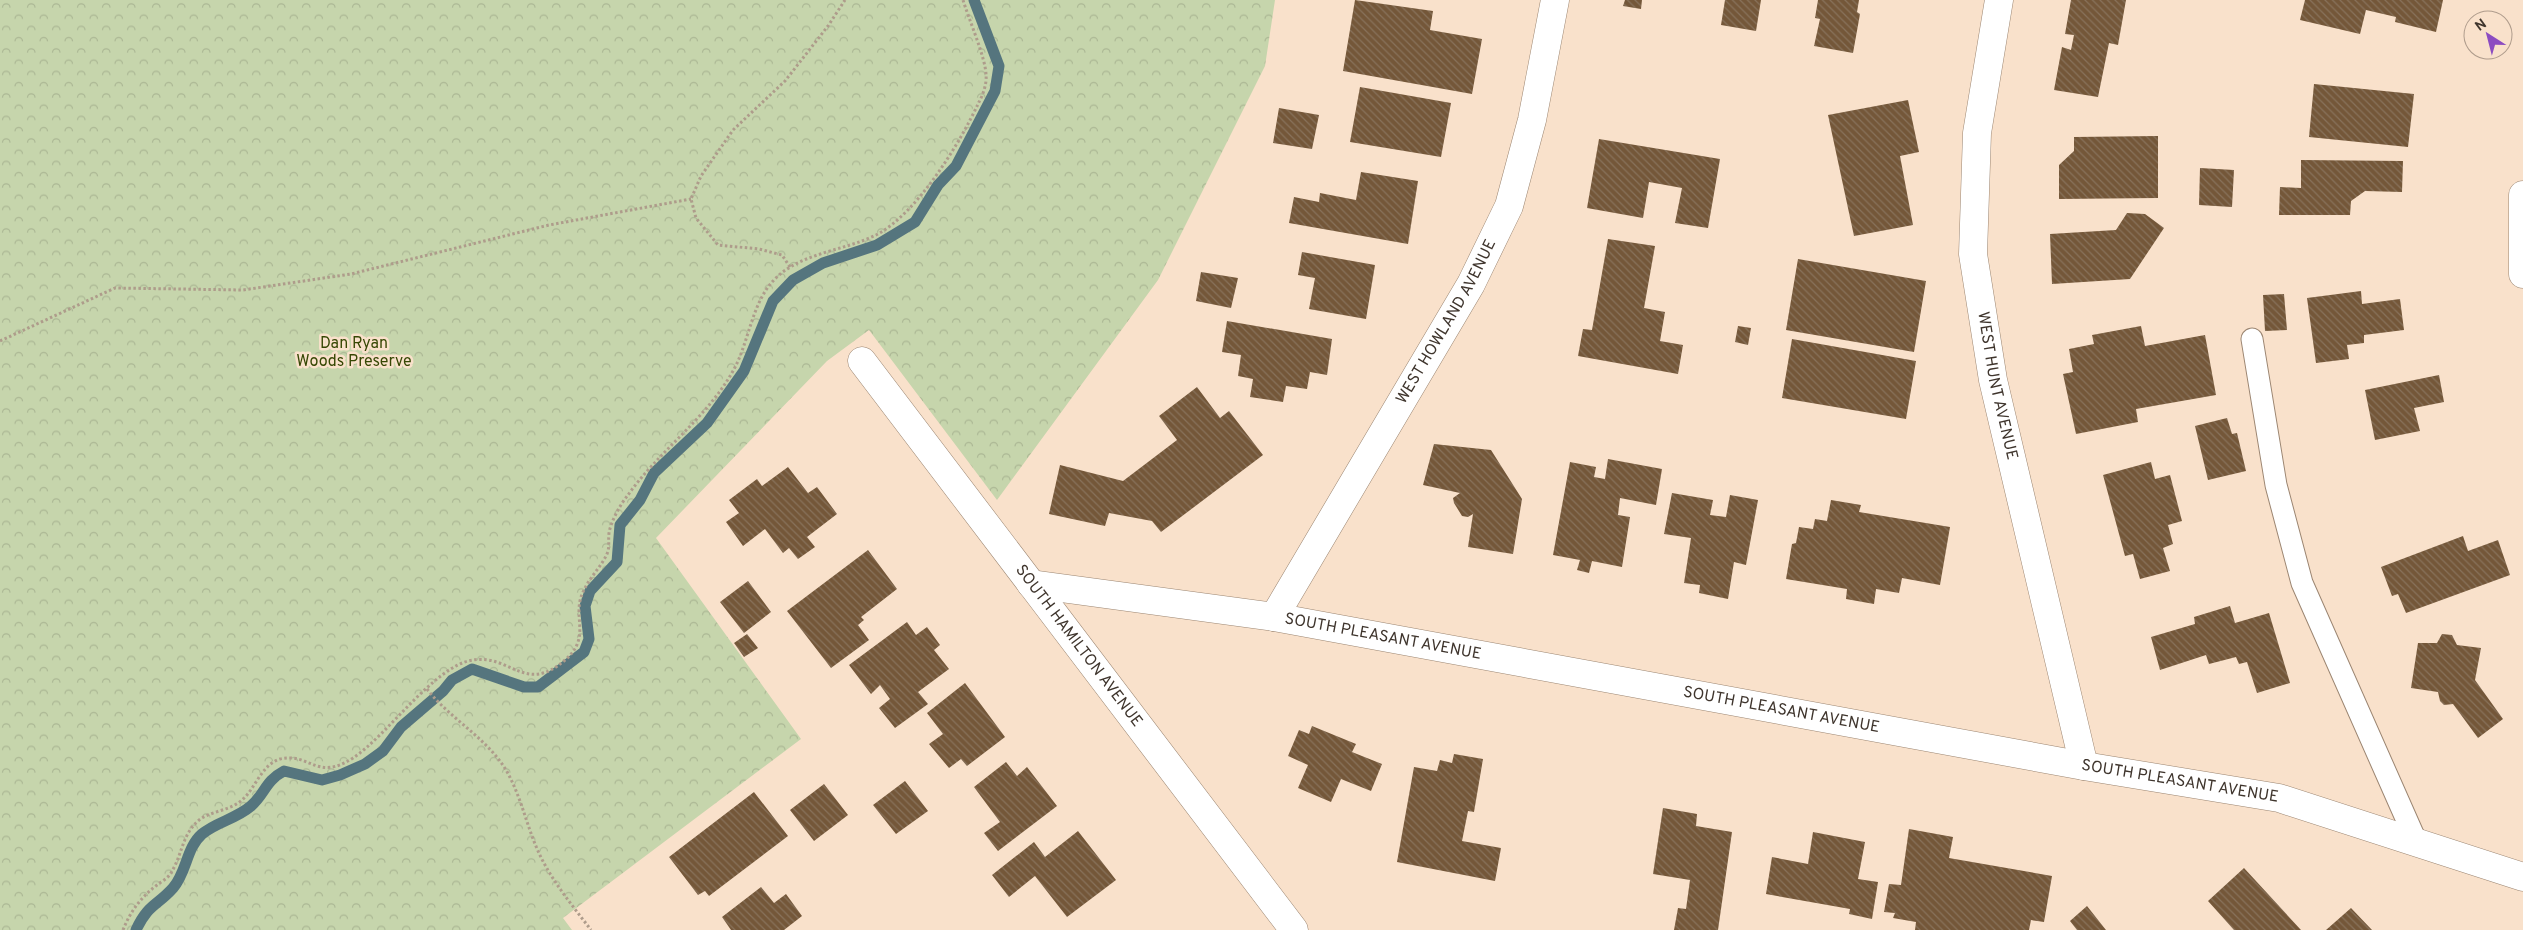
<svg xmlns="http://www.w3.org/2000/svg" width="2523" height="930" font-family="Overpass,sans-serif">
  <defs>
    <pattern id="park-crowns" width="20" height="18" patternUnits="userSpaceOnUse" patternTransform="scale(1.25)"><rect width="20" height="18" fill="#c6d5ac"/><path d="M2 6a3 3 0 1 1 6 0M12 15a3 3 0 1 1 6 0" fill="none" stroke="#abb794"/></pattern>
    <pattern id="building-back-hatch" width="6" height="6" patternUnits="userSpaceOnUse" patternTransform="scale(1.25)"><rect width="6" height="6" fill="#745739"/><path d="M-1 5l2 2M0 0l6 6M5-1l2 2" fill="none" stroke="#88725b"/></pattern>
  </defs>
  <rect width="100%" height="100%" fill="#f9e1cb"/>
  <path fill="url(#park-crowns)" d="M0 0H1275L1265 66 1158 280 997 500 869 330 827 361 656 538 801 739 563 918 572 930H0Z"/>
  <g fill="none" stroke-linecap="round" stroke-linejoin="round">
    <path stroke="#55757e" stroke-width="11" d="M136 930C148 904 157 906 173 888 187 872 186 848 202 834 216 822 236 819 251 806 265 794 265 781 284 771L322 780 340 775 365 764 383 751 401 727 443 691 452 680 472 669 524 687H538L584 652 589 639 585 606 590 591 617 562 620 525 640 500 654 473 707 423 744 371 773 301 793 280 823 263 877 245 915 222 938 185 956 166 995 91 999 66 974 0"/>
  </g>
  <path fill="url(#building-back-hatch)" d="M1355 0 1433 11 1430 30 1482 39 1472 94 1343 71Z
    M1625 0H1642L1641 9 1623 6Z
    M1725 0H1761L1756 31 1721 25Z
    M1818 0H1859L1857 12 1860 14 1853 53 1814 46 1820 19 1815 18Z
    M2071 0H2126L2118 45 2109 43 2098 97 2054 90 2062 47 2071 50 2074 35 2065 34Z
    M2305 0H2443L2436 32 2395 22 2396 17 2366 10 2360 34 2300 20Z
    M2314 84 2414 94 2408 147 2309 137Z
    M1360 87 1451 103 1441 157 1350 142Z
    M1908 100 1919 152 1900 156 1913 225 1854 236 1828 115Z
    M1279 108 1319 115 1312 149 1273 143Z
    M2158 136V198L2059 199V165L2074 151V137Z
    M1599 139 1720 159 1708 228 1675 223 1682 188 1649 182 1643 218 1587 208Z
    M2301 160 2403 161 2402 192 2365 191 2351 201 2350 215H2279L2280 187 2301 188Z
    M2200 168 2234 170 2232 207 2199 205Z
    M1361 172 1418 181 1408 244 1289 223 1294 197 1319 202 1320 193 1356 200Z
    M2127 213 2145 214 2164 228 2130 279 2052 284 2050 234 2116 230Z
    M1608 239 1655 246 1644 308 1665 312 1660 341 1683 345 1678 374 1578 356 1583 329 1592 330Z
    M1302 252 1375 265 1366 319 1309 309 1315 278 1298 275Z
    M1798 259 1926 281 1914 352 1786 330Z
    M1201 272 1238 278 1231 308 1196 301Z
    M2361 291 2362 304 2400 299 2404 330 2364 335V343L2347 345 2349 359 2316 363 2307 298Z
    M2284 294 2287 330 2265 331 2263 295Z
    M1227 321 1332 339 1327 375 1310 372 1307 389 1286 386 1283 402 1250 397 1253 379 1238 376 1241 355 1222 352Z
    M1738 326 1751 328 1748 345 1735 342Z
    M2141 326 2145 346 2205 335 2216 395 2136 409 2138 422 2076 434 2063 374 2073 372 2069 349 2094 344 2092 335Z
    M1792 339 1916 361 1906 419 1782 398Z
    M2439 375 2444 402 2414 408 2420 431 2375 440 2365 390Z
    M1197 387 1220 418 1229 411 1263 455 1161 532 1152 521 1109 513 1105 526 1049 514 1060 465 1123 481 1177 440 1159 416Z
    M2227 418 2232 434 2237 433 2246 471 2208 480 2195 426Z
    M1434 444 1491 450 1522 499 1513 554 1468 547 1473 514 1468 517 1462 516 1454 503 1453 498 1460 493 1423 485Z
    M1608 459 1662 469 1656 505 1620 498 1618 515 1630 517 1622 567 1592 561 1589 573 1577 570 1580 560 1553 555 1570 462 1596 467 1594 477 1605 479Z
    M2151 462 2155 479 2170 475 2182 521 2168 525 2173 544 2163 548 2170 571 2140 579 2133 554 2125 556 2103 475Z
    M788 467 808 493 817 487 837 514 807 537 815 547 798 559 789 548 783 553 765 529 743 546 726 522 739 513 729 500 757 479 762 486Z
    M1672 493 1713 500 1710 515 1726 517 1730 495 1758 500 1746 565 1734 562 1728 599 1699 593 1700 585 1684 583 1691 538 1664 534Z
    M1831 500 1861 505 1859 512 1950 527 1940 585 1902 578 1899 593 1876 589 1874 604 1846 599 1847 589 1786 579 1792 544 1796 543 1799 527 1813 529 1815 519 1827 521Z
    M2463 536 2468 551 2498 540 2510 575 2406 613 2398 594 2392 596 2381 567Z
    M868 550 897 589 861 617 864 620 858 625 869 640 831 668 787 611Z
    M748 581 771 612 744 633 720 602Z
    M2230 606 2235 623 2269 613 2290 683 2257 693 2247 662 2239 664 2236 657 2209 664 2206 655 2160 670 2151 637 2195 624 2194 617Z
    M907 622 916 635 927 627 940 645 934 650 949 669 918 692 928 704 895 728 879 708 890 699 880 685 871 694 849 665Z
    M747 634 758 648 744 657 734 643Z
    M2442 634 2452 635 2457 645 2481 648 2475 680 2503 719 2478 738 2453 704 2444 705 2440 701 2438 692 2411 688 2418 643H2437Z
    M965 683 1005 737 967 766 961 759 949 768 929 744 943 734 927 713Z
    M1312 726 1356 744 1352 752 1382 764 1371 791 1341 779 1331 802 1298 788 1308 765 1288 756 1299 730 1309 734Z
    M1454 754 1483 759 1474 812 1468 811 1462 841 1501 848 1495 881 1397 862 1414 767 1437 771 1440 760 1452 763Z
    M1006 762 1017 776 1027 767 1057 806 998 851 984 833 1000 822 974 787Z
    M905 781 928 811 896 834 873 805Z
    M824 784 848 815 814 841 790 810Z
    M754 792 788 836 709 896 705 891 698 895 669 857Z
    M1663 808 1697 814 1696 826 1732 832 1718 930H1674L1678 908 1686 909 1690 880 1653 874Z
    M1909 829 1953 837 1949 858 2052 876 2044 922 2031 920 2029 930H1915L1916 922 1893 918 1895 913 1884 912 1889 884 1901 885Z
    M1078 831 1116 880 1067 917 1035 876 1009 897 992 875 1034 842 1045 857Z
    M1813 832 1865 842 1858 879 1878 882 1872 919 1849 914 1850 909 1766 894 1772 857 1808 864Z
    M2244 868 2301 930H2234L2208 901Z
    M761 887 774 903 786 894 802 916 784 930H731L722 917Z
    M2087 906 2106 930H2077L2070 921Z
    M2351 908 2372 930H2326Z"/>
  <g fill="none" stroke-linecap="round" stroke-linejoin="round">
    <defs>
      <path id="lane" d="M2252 339 2276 485 2302 583 2417 843"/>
      <g id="street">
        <path id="s1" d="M1999 0 1977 133 1973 254 1993 380 2084 766"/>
        <path d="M2523 195V274"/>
        <path id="s2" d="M862 361 1294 930"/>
        <path id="s3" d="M1031 584 1274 617 2084 766 2279 798 2523 877"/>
        <path id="s4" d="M1274 617 1471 284 1509 206 1532 120 1555 0"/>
      </g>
    </defs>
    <use href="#lane" stroke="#9b8571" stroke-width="23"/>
    <use href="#street" stroke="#9b8571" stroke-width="29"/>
    <path stroke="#ae9c8b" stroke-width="3" stroke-dasharray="2.5 2.5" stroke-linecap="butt" d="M790 267 782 255 759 249 718 245 696 218 691 199 701 176 733 130 785 81 828 26 845 0
      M0 341 115 288 243 290 351 274 549 225 691 199
      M427 689C450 719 486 737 506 770 521 796 526 824 538 851 551 880 572 905 591 930
      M123 930C130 912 141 897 157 885 162 881 169 878 172 871 182 855 182 835 198 821 209 811 230 811 242 800 256 788 261 765 280 759 310 752 316 782 353 758 388 735 435 665 473 660 511 654 525 695 565 660 593 636 570 616 584 590 590 577 601 567 607 554 610 547 608 541 609 533 611 521 620 505 628 495 659 451 706 419 733 371 749 343 751 305 773 281 798 253 844 251 876 235 917 214 960 143 979 102 983 95 987 83 986 75 986 59 968 17 963 0"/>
    <use href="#lane" stroke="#fff" stroke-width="21"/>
    <use href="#street" stroke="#fff" stroke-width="28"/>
  </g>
  <g text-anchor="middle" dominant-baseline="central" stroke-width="5" stroke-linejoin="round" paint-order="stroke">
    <g font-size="16" fill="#3f352d" stroke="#f9e1cb">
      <text stroke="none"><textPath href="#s4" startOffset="342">WEST HOWLAND AVENUE</textPath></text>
      <text stroke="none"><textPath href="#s1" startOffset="390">WEST HUNT AVENUE</textPath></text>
      <text stroke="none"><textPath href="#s3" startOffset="356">SOUTH PLEASANT AVENUE</textPath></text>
      <text stroke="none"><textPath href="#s2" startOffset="358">SOUTH HAMILTON AVENUE</textPath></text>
      <text stroke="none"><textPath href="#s3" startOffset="761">SOUTH PLEASANT AVENUE</textPath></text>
      <text stroke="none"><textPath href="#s3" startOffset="1166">SOUTH PLEASANT AVENUE</textPath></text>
    </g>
    <g font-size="16" fill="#364704" stroke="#f9e1cb">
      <text x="354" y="344">Dan Ryan<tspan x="354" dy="18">Woods Preserve</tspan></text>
    </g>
  </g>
  <g transform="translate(2488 35) rotate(324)"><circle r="24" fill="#f9e1cb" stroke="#af9c8c"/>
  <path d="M0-4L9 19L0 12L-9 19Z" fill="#8c4cc1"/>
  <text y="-8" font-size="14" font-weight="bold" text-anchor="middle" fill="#3f352d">N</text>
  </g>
</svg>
